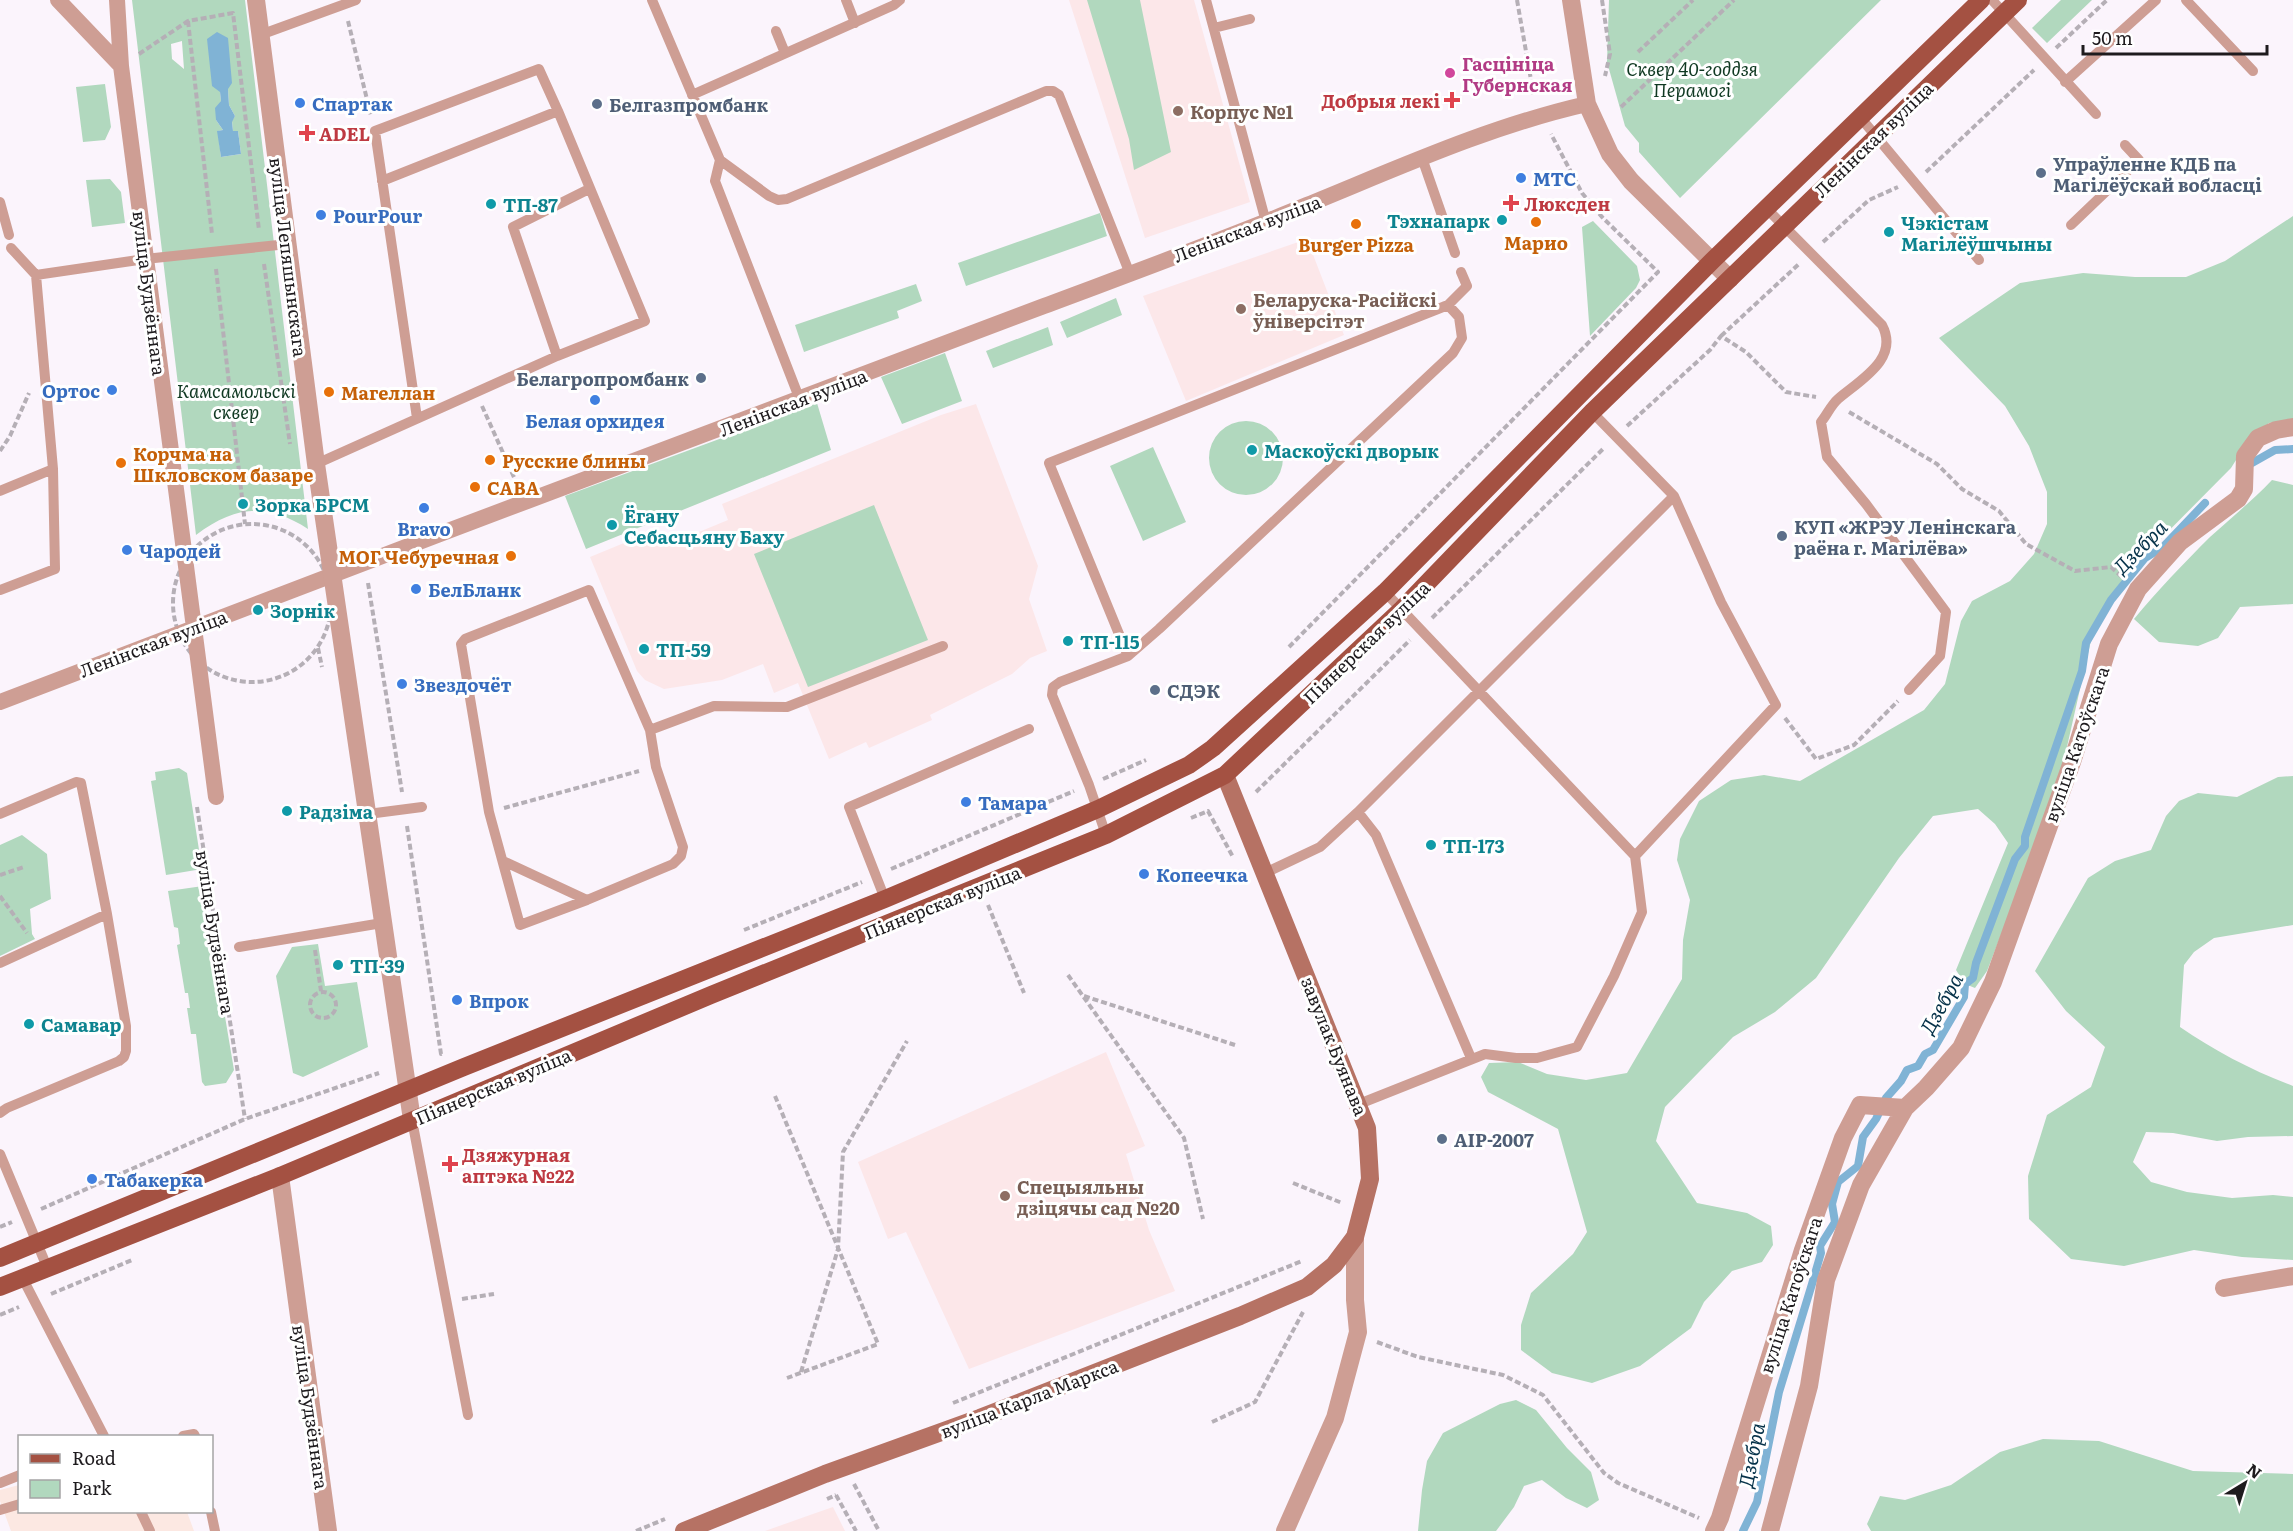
<svg xmlns="http://www.w3.org/2000/svg" width="2293" height="1531" font-family="Literata,serif">
  <rect width="100%" height="100%" fill="#fbf4fc"/>
  <path fill="#fce8e2" d="M19 1485 20 1512H187L194 1531H11L0 1501V1490Z"/>
  <path fill="#fce7e9" d="M1069 0H1194L1250 202 1145 238Z
    M1307 239 1344 335 1186 401 1143 296Z
    M976 404 1038 566 1029 599 1047 651 1030 658 1012 674 930 715 932 720 869 748 866 742 829 759 798 683 774 693 763 664 722 680 664 689 645 680 637 671 590 557 658 529 665 546 728 520 722 504 941 415Z
    M1106 1052 1145 1146 1126 1154 1149 1230 1175 1291 969 1369 906 1232 888 1239 858 1162Z
    M833 1507 845 1531H765L810 1515Z"/>
  <path fill="#b1d8be" fill-rule="evenodd" d="M132 0H245L308 529C266 502 235 506 196 535ZM182 41V42L184 69 172 59 171 44ZM228 89 229 105 235 116 232 121 233 132 238 131 241 154 221 157 218 131 223 130 216 120 221 101 220 91Z
    M1087 0H1140L1171 152 1134 170 1129 139Z
    M1609 0H1881L1680 198 1639 152V143L1625 126 1607 62Z
    M2061 0H2092L2047 43 2032 28Z
    M105 84 111 127 105 140 83 142 76 87Z
    M110 179 121 192 125 223 92 227 86 180Z
    M1100 213 1107 236 966 286 958 263Z
    M2293 216V419L2269 423 2248 441 2231 468 2125 575 2092 636 2064 760 2020 886 1987 971 1975 988 1965 984 1956 970 2008 843 1995 824 1978 809 1933 816 1899 858 1816 978 1775 1012 1733 1037 1665 1107 1656 1141 1697 1203 1747 1213 1771 1226 1773 1245 1762 1262 1732 1271 1704 1302 1691 1328 1640 1366 1592 1383 1552 1373 1521 1350V1325L1531 1293 1573 1254 1587 1232 1558 1129 1488 1092 1481 1077 1489 1063 1518 1062 1547 1074 1586 1080 1627 1073 1682 979 1683 940 1690 900 1677 860 1680 839 1699 801 1731 780 1764 775 1800 781 1924 710 1945 684 1961 621 1972 601 2010 581 2034 554 2047 524V492L2029 446 2005 406 1939 338 2020 283 2083 273 2135 277H2186L2225 261Z
    M1593 221 1637 266 1640 280 1636 288 1590 336 1582 227Z
    M916 284 922 301 897 311 899 318 804 352 795 325Z
    M1116 298 1122 315 1067 338 1060 322Z
    M1048 327 1053 345 993 368 986 351Z
    M945 353 962 401 902 424 881 377Z
    M817 403 831 450 586 549 565 496Z
    M1209 458a37 37 0 1 1 74 0a37 37 0 1 1-74 0Z
    M1153 447 1186 522 1143 541 1110 466Z
    M2272 480 2293 485V604L2240 607 2218 638 2198 646 2159 642 2134 619C2158 590 2183 564 2210 537 2231 518 2252 501 2272 480Z
    M874 505 928 640 808 687 754 554Z
    M179 768 187 773 202 869 166 875 151 781 156 780 155 772Z
    M2293 776V925L2214 938 2194 952 2184 965 2180 1027C2215 1051 2253 1071 2293 1086V1136L2248 1137 2217 1141 2173 1133 2146 1132 2133 1162 2151 1182 2187 1192 2232 1198 2273 1195 2293 1197V1260L2242 1257 2194 1250 2124 1266 2071 1259 2029 1219 2028 1176 2047 1115 2091 1087 2105 1047 2066 1011 2035 971 2088 878 2115 861 2151 850 2166 816 2179 801 2198 793 2237 797 2278 777Z
    M22 835 47 854 51 899 30 909 32 934 35 939 0 956V845Z
    M203 886 234 1070 226 1083 205 1086 202 1082 196 1034H191L187 1008H190L188 993H185L177 945 180 944 178 928 174 927 168 891Z
    M318 944 325 986 357 982 368 1047 303 1077 293 1073 276 976 292 947Z
    M1516 1400 1536 1410 1567 1448 1591 1472 1599 1500 1587 1508 1566 1498 1542 1480 1524 1486 1514 1507 1496 1531H1418L1422 1490 1427 1461 1443 1433 1500 1404Z
    M2043 1439 2099 1441 2193 1471 2293 1474V1531H1871L1867 1524 1880 1496 1905 1500 1951 1485 2000 1452Z"/>
  <path fill="#80b3d5" d="M217 32 228 38 232 83 228 89 229 105 235 116 232 122 233 131H238L241 154 221 157 217 131 223 130 216 120 215 108 221 101 220 92 212 86 207 39Z"/>
  <g fill="none" stroke-linecap="round" stroke-linejoin="round">
    <path stroke="#80b3d5" stroke-width="8" d="M2252 463 2275 450 2293 449
      M1743 1531 1757 1502 1779 1392 1812 1284 1821 1253 1820 1246 1835 1222 1832 1204 1838 1182 1858 1166 1863 1137 1876 1119 1886 1098 1901 1081 1907 1070 1918 1066 1925 1054 1933 1050 1964 997 1965 984 1973 978 1976 963 2015 859 2025 846V837L2082 671 2086 643 2111 600 2145 558 2163 547 2205 503"/>
    <path stroke="#b5afb6" stroke-width="4" stroke-dasharray="6 3" stroke-linecap="butt" d="M1517 0 1534 97
      M1602 0 1610 54 1605 76
      M188 21 212 234
      M348 21 371 116
      M2056 48 2107 0
      M1638 52 1693 0
      M139 54 188 21 233 13 259 230
      M1621 107 1734 0
      M1926 172 2034 70
      M1823 242 1869 200 1898 187
      M264 264 290 444
      M216 269 245 524
      M1721 336 1800 263
      M482 406 517 484
      M1849 412 1937 464 1962 489 1999 511 2026 544 2075 571 2111 567 2123 578
      M1627 426 1710 350 1721 336 1746 352 1786 392 1816 397
      M0 451 10 436 29 393
      M173 603a79 79 0 1 1 158 0a79 79 0 1 1-158 0Z
      M368 583 402 792
      M1432 618 1604 448
      M1289 647 1658 272 1602 217 1582 193 1551 134
      M318 648 322 667
      M1785 718 1816 759 1854 745 1898 701
      M1103 779 1146 760
      M1256 792 1410 640
      M197 807 245 1119
      M504 808 639 771
      M1191 818 1208 811 1233 857
      M407 826 441 1054 443 1053
      M891 869 1074 791
      M0 875 24 867
      M0 896 27 933
      M988 905 1024 993
      M744 930 862 882
      M315 950 321 991
      M1068 975 1184 1138 1203 1219
      M310 1005a13 13 0 1 1 26 0a13 13 0 1 1-26 0Z
      M1084 996 1235 1045
      M775 1096 878 1344 787 1378
      M1293 1183 1342 1203
      M41 1209 245 1119 379 1073
      M0 1227 12 1222
      M51 1294 132 1260
      M462 1299 494 1294
      M0 1315 19 1307
      M1377 1342 1418 1357 1503 1375 1543 1395 1604 1473 1618 1483 1699 1518
      M801 1372 838 1249 843 1152 907 1041
      M953 1403 1302 1261
      M1212 1422 1255 1402 1303 1312
      M854 1484 879 1531
      M836 1495 856 1531
      M827 1499 836 1495
      M636 1531 665 1519"/>
    <path stroke="#ce9e94" stroke-width="10" d="M652 0 720 160 769 196 778 200 787 199 1046 91H1053L1059 95 1130 274
      M846 0 855 23
      M1206 0 1266 222
      M1992 0 2096 114
      M2186 0 2253 71
      M1214 28 1250 19
      M776 31 785 53
      M260 35 356 0
      M2065 82 2156 0
      M692 95 894 5 900 0
      M1860 117 1979 260
      M1422 158 1455 253
      M720 160 715 181 800 400
      M382 181 558 111
      M0 202 9 235
      M1767 209 1882 325C1900 359 1860 380 1838 399 1831 405 1827 415 1821 422L1827 457 1866 504 1946 612 1940 656 1909 690
      M2071 225 2139 160 2125 145
      M11 248 36 275 145 259 288 244
      M1448 305 1467 286 1461 272
      M557 356 513 227 589 189
      M1592 412 1674 496 1721 602 1776 705 1635 856
      M316 464 557 356 645 321 558 111 539 69 375 131 417 418
      M0 491 53 469
      M0 590 55 569 53 469 36 275
      M589 590 650 730 656 767 683 847 681 856 673 864 587 900 520 925 489 812 461 644 465 639Z
      M650 730 714 706 787 707 943 646
      M1358 812 1674 496
      M0 814 76 782 81 783 107 914 126 1026V1051L124 1057 119 1061 7 1108 0 1113
      M368 814 422 807
      M1106 835 1089 785 1052 695 1053 687 1060 682 1128 656 1049 463 1448 305 1459 317 1462 338 1453 353 1159 629 1128 656
      M503 861 587 900
      M1265 873 1320 847 1358 812 1376 835 1471 1058
      M885 899 849 807 1029 729
      M239 947 382 923
      M0 963 107 914
      M1359 1104 1485 1054 1516 1058H1537L1577 1047 1614 976 1642 912 1635 856 1385 592
      M412 1120 468 1415
      M0 1154 47 1267
      M22 1277 104 1436
      M183 1436 194 1434 195 1436
      M0 1483 20 1475
      M0 1510 20 1504
      M141 1512 150 1531
      M211 1512 215 1531"/>
    <path stroke="#ce9e94" stroke-width="16" d="M58 0 121 66 216 797
      M117 0 121 66
      M0 702C347 567 696 439 1044 306 1132 273 1220 241 1307 205 1398 168 1490 126 1587 104"/>
    <path stroke="#ce9e94" stroke-width="18" d="M256 0 316 464 412 1120
      M280 1176 328 1531
      M2224 1288 2293 1276
      M1285 1531 1335 1418 1358 1332 1355 1300V1237
      M1714 1531 1720 1518 1803 1250 1843 1138 1860 1105 1905 1108
      M1770 1531 1809 1386 1826 1280 1861 1185 1905 1108 1926 1088 1961 1048 1993 982 2072 762 2109 644 2138 589 2180 542 2238 499 2244 489 2245 456 2258 438 2276 430 2293 427"/>
    <path stroke="#ce9e94" stroke-width="18" d="M1571 0 1587 104 1610 154 1631 181 1730 279"/>
    <path stroke="#b67264" stroke-width="18" d="M684 1531 825 1474 980 1418 1240 1316 1307 1287 1334 1265 1355 1237 1370 1179 1367 1128 1225 775"/>
    <path stroke="#a45142" stroke-width="18" d="M0 1258 464 1067 885 899 1098 809 1189 765 1213 748 1385 592 1712 261 1981 0
      M0 1287 280 1176 711 995 1106 835 1225 775 1402 609 1592 412 2018 0"/>
  </g>
  <circle fill="#d1479c" stroke="#fff" stroke-width="2" cx="1450" cy="73" r="6"/>
  <g fill="#e0444e" stroke="#fff" stroke-width="2">
    <path d="M1449 91h6v6h6v6h-6v6h-6v-6h-6v-6h6z"/>
    <path d="M304 124h6v6h6v6h-6v6h-6v-6h-6v-6h6z"/>
    <path d="M1508 194h6v6h6v6h-6v6h-6v-6h-6v-6h6z"/>
    <path d="M447 1155h6v6h6v6h-6v6h-6v-6h-6v-6h6z"/>
  </g>
  <g fill="#3f7fe0" stroke="#fff" stroke-width="2">
    <circle cx="300" cy="103" r="6"/>
    <circle cx="1521" cy="178" r="6"/>
    <circle cx="321" cy="215" r="6"/>
    <circle cx="112" cy="390" r="6"/>
    <circle cx="595" cy="400" r="6"/>
    <circle cx="424" cy="508" r="6"/>
    <circle cx="127" cy="550" r="6"/>
    <circle cx="416" cy="589" r="6"/>
    <circle cx="402" cy="684" r="6"/>
    <circle cx="966" cy="802" r="6"/>
    <circle cx="1144" cy="874" r="6"/>
    <circle cx="457" cy="1000" r="6"/>
    <circle cx="92" cy="1179" r="6"/>
  </g>
  <g fill="#5c6f8a" stroke="#fff" stroke-width="2">
    <circle cx="597" cy="104" r="6"/>
    <circle cx="2041" cy="173" r="6"/>
    <circle cx="701" cy="378" r="6"/>
    <circle cx="1782" cy="536" r="6"/>
    <circle cx="1155" cy="690" r="6"/>
    <circle cx="1442" cy="1139" r="6"/>
  </g>
  <g fill="#8d6e63" stroke="#fff" stroke-width="2">
    <circle cx="1178" cy="111" r="6"/>
    <circle cx="1241" cy="309" r="6"/>
    <circle cx="1005" cy="1196" r="6"/>
  </g>
  <g fill="#0f9aa8" stroke="#fff" stroke-width="2">
    <circle cx="491" cy="204" r="6"/>
    <circle cx="1502" cy="220" r="6"/>
    <circle cx="1889" cy="232" r="6"/>
    <circle cx="1252" cy="450" r="6"/>
    <circle cx="243" cy="504" r="6"/>
    <circle cx="612" cy="525" r="6"/>
    <circle cx="258" cy="610" r="6"/>
    <circle cx="1068" cy="641" r="6"/>
    <circle cx="644" cy="649" r="6"/>
    <circle cx="287" cy="811" r="6"/>
    <circle cx="1431" cy="845" r="6"/>
    <circle cx="338" cy="965" r="6"/>
    <circle cx="29" cy="1024" r="6"/>
  </g>
  <g fill="#e8710a" stroke="#fff" stroke-width="2">
    <circle cx="1536" cy="222" r="6"/>
    <circle cx="1356" cy="224" r="6"/>
    <circle cx="329" cy="392" r="6"/>
    <circle cx="490" cy="460" r="6"/>
    <circle cx="121" cy="463" r="6"/>
    <circle cx="475" cy="487" r="6"/>
    <circle cx="511" cy="556" r="6"/>
  </g>
  <g text-anchor="middle" dominant-baseline="central" stroke-width="6" stroke-linejoin="round" paint-order="stroke">
    <g font-size="18" font-weight="bold" fill="#b23c85" stroke="#fff" text-anchor="start">
      <text x="1462" y="63">Гасцініца<tspan x="1462" dy="21">Губернская</tspan></text>
    </g>
    <g font-size="18" font-style="italic" fill="#103922" stroke="#fff">
      <text x="1692" y="68">Сквер 40-годдзя<tspan x="1692" dy="21">Перамогі</tspan></text>
      <text x="236" y="390">Камсамольскі<tspan x="236" dy="21">сквер</tspan></text>
    </g>
    <g font-size="18" font-weight="bold" fill="#be3a42" stroke="#fff" text-anchor="start">
      <text x="1440" y="100" text-anchor="end">Добрыя лекі</text>
      <text x="319" y="133">ADEL</text>
      <text x="1524" y="203">Люксден</text>
      <text x="462" y="1154">Дзяжурная<tspan x="462" dy="21">аптэка №22</tspan></text>
    </g>
    <g font-size="18" font-weight="bold" fill="#366cbe" stroke="#fff" text-anchor="start">
      <text x="312" y="103">Спартак</text>
      <text x="1533" y="178">МТС</text>
      <text x="333" y="215">PourPour</text>
      <text x="100" y="390" text-anchor="end">Ортос</text>
      <text x="595" y="420" text-anchor="middle">Белая орхидея</text>
      <text x="424" y="528" text-anchor="middle">Bravo</text>
      <text x="139" y="550">Чародей</text>
      <text x="428" y="589">БелБланк</text>
      <text x="414" y="684">Звездочёт</text>
      <text x="978" y="802">Тамара</text>
      <text x="1156" y="874">Копеечка</text>
      <text x="469" y="1000">Впрок</text>
      <text x="104" y="1179">Табакерка</text>
    </g>
    <g font-size="18" font-weight="bold" fill="#4e5e75" stroke="#fff" text-anchor="start">
      <text x="609" y="104">Белгазпромбанк</text>
      <text x="2053" y="163">Упраўленне КДБ па<tspan x="2053" dy="21">Магілёўскай вобласці</tspan></text>
      <text x="689" y="378" text-anchor="end">Белагропромбанк</text>
      <text x="1794" y="526">КУП «ЖРЭУ Ленінскага<tspan x="1794" dy="21">раёна г. Магілёва»</tspan></text>
      <text x="1167" y="690">СДЭК</text>
      <text x="1454" y="1139">АІР-2007</text>
    </g>
    <g font-size="18" font-weight="bold" fill="#785e54" stroke="#fff" text-anchor="start">
      <text x="1190" y="111">Корпус №1</text>
      <text x="1253" y="299">Беларуска-Расійскі<tspan x="1253" dy="21">ўніверсітэт</tspan></text>
      <text x="1017" y="1186">Спецыяльны<tspan x="1017" dy="21">дзіцячы сад №20</tspan></text>
    </g>
    <g font-size="18" fill="#1e1b1e" stroke="#fff">
      <text transform="translate(1873 139) rotate(-44)">Ленінская вуліца</text>
      <text transform="translate(1247 228) rotate(-21)">Ленінская вуліца</text>
      <text transform="translate(289 257) rotate(83)">вуліца Лепяшынскага</text>
      <text transform="translate(150 293) rotate(83)">вуліца Будзённага</text>
      <text transform="translate(793 402) rotate(-21)">Ленінская вуліца</text>
      <text transform="translate(1366 642) rotate(-44)">Піянерская вуліца</text>
      <text transform="translate(153 643) rotate(-21)">Ленінская вуліца</text>
      <text transform="translate(2076 744) rotate(-71)">вуліца Катоўскага</text>
      <text transform="translate(942 902) rotate(-22)">Піянерская вуліца</text>
      <text transform="translate(216 932) rotate(81)">вуліца Будзённага</text>
      <text transform="translate(1335 1046) rotate(68)">завулак Буянава</text>
      <text transform="translate(493 1086) rotate(-23)">Піянерская вуліца</text>
      <text transform="translate(1790 1295) rotate(-72)">вуліца Катоўскага</text>
      <text transform="translate(1029 1398) rotate(-21)">вуліца Карла Маркса</text>
      <text transform="translate(311 1407) rotate(82)">вуліца Будзённага</text>
    </g>
    <g font-size="18" font-weight="bold" fill="#0d838f" stroke="#fff" text-anchor="start">
      <text x="503" y="204">ТП-87</text>
      <text x="1490" y="220" text-anchor="end">Тэхнапарк</text>
      <text x="1901" y="222">Чэкістам<tspan x="1901" dy="21">Магілёўшчыны</tspan></text>
      <text x="1264" y="450">Маскоўскі дворык</text>
      <text x="255" y="504">Зорка БРСМ</text>
      <text x="624" y="515">Ёгану<tspan x="624" dy="21">Себасцьяну Баху</tspan></text>
      <text x="270" y="610">Зорнік</text>
      <text x="1080" y="641">ТП-115</text>
      <text x="656" y="649">ТП-59</text>
      <text x="299" y="811">Радзіма</text>
      <text x="1443" y="845">ТП-173</text>
      <text x="350" y="965">ТП-39</text>
      <text x="41" y="1024">Самавар</text>
    </g>
    <g font-size="18" font-weight="bold" fill="#c56008" stroke="#fff" text-anchor="start">
      <text x="1536" y="242" text-anchor="middle">Марио</text>
      <text x="1356" y="244" text-anchor="middle">Burger Pizza</text>
      <text x="341" y="392">Магеллан</text>
      <text x="133" y="453">Корчма на<tspan x="133" dy="21">Шкловском базаре</tspan></text>
      <text x="502" y="460">Русские блины</text>
      <text x="487" y="487">САВА</text>
      <text x="499" y="556" text-anchor="end">МОГ Чебуречная</text>
    </g>
    <g font-size="20" font-style="italic" fill="#063249" stroke="#fff">
      <text transform="translate(2139 546) rotate(-45)">Дзебра</text>
      <text transform="translate(1940 1003) rotate(-61)">Дзебра</text>
      <text transform="translate(1750 1455) rotate(-79)">Дзебра</text>
    </g>
  </g>
  <rect x="18" y="1435" width="195" height="78" fill="#ffffff" stroke="#a5a4a5" stroke-width="1.5"/>
  <rect x="30" y="1454" width="30" height="9" fill="#a45142" stroke="#a5a4a5" stroke-width="1.5"/>
  <text x="72" y="1465" font-size="18" fill="#1e1b1e">Road</text>
  <rect x="30" y="1480" width="30" height="18" fill="#b1d8be" stroke="#a5a4a5" stroke-width="1.5"/>
  <text x="72" y="1495" font-size="18" fill="#1e1b1e">Park</text>
  <g transform="translate(2245 1483) rotate(38)" stroke="#ffffff" stroke-width="4.5" paint-order="stroke">
  <path d="M0-4.5L10 22L0 15L-10 22Z" fill="#1e1b1e"/>
  <text y="-9" font-size="16" font-weight="bold" text-anchor="middle" fill="#1e1b1e">N</text>
  </g>
  <path d="M2083 45v9h184v-9" fill="none" stroke="#1e1b1e" stroke-width="3"/>
  <text x="2092" y="45" font-size="18" fill="#1e1b1e" stroke="#ffffff" stroke-width="4.5" paint-order="stroke">50 m</text>
</svg>
